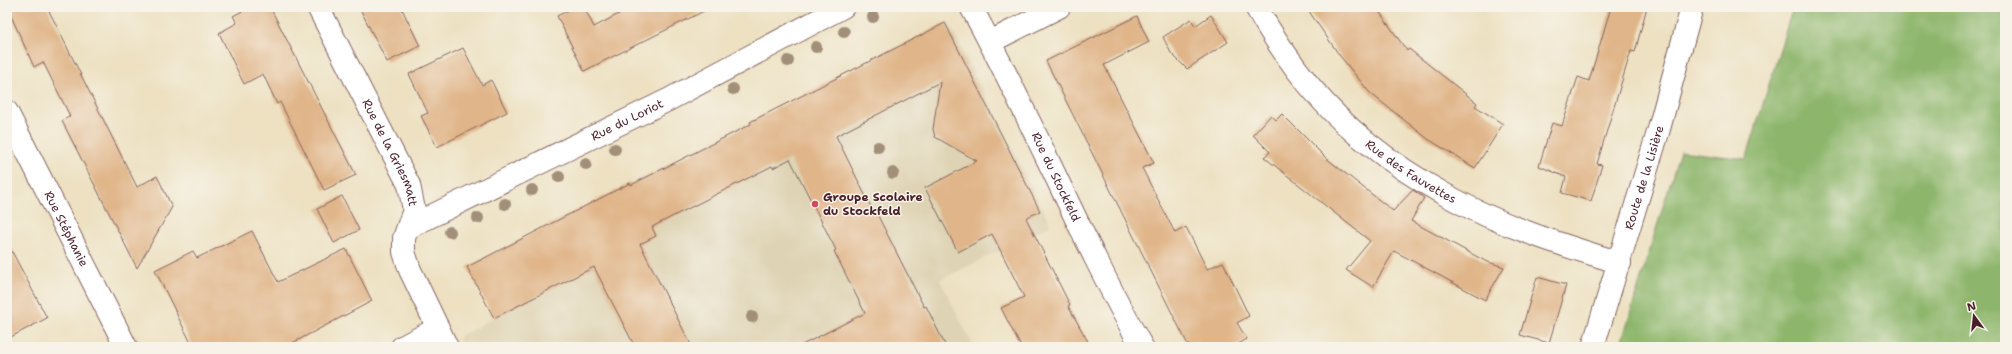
<svg xmlns="http://www.w3.org/2000/svg" width="2012" height="354" font-family="'Shantell Sans',sans-serif">
  <rect width="100%" height="100%" fill="#f7f3e8"/>
  <filter id="ink" filterUnits="userSpaceOnUse"><feTurbulence type="fractalNoise" baseFrequency=".025" numOctaves="2"/><feDisplacementMap in="SourceGraphic" scale="8" xChannelSelector="R" yChannelSelector="G"/><feConvolveMatrix kernelMatrix="1 2 1 2 8 2 1 2 1" color-interpolation-filters="sRGB"/></filter>
  <filter id="wash" filterUnits="userSpaceOnUse"><feTurbulence type="fractalNoise" baseFrequency=".012" numOctaves="4" result="noise"/><feDisplacementMap in="SourceGraphic" scale="16" xChannelSelector="R" yChannelSelector="G"/><feGaussianBlur stdDeviation="0.9" result="paint"/><feColorMatrix in="noise" values="0 0 0 0 0 0 0 0 0 0 0 0 0 0 0 0 0 1.4 0 .05"/><feComposite in="paint" operator="in"/></filter>
  <g filter="url(#wash)">
    <rect width="100%" height="100%" fill="#ede1c2"/>
    <path fill="#ded3b4" d="M948 21 1051 225 940 280 974 347H463L458 337 494 318 467 267Z"/>
    <path fill="#8db66c" stroke="#6c6a4c" d="M1793 7H2005V347H1620L1680 151 1746 159Z"/>
    <g id="blocks">
      <path fill="#e0b589" d="M7 7H47L137 187 157 176 172 207 137 268 62 121 70 116 43 62 34 67Z
        M250 7H270L356 175 324 190 280 102 277 104 263 74 244 84 219 33 237 23 233 16Z
        M359 7H401L420 46 387 62Z
        M575 7H584L594 27 632 7H712L584 71 557 16Z
        M1306 7H1376L1407 51 1409 49 1477 103 1475 106 1503 124 1475 168 1428 139 1370 93 1340 56Z
        M1611 7H1647L1635 52 1631 51 1607 130 1597 164 1602 165 1591 201 1562 193 1566 177 1539 166 1552 123 1562 126 1578 77 1589 81Z
        M1211 15 1228 42 1187 69 1171 53 1163 37 1191 19 1195 26Z
        M1137 16 1149 42 1104 65 1154 163 1142 168 1175 233 1186 227 1207 269 1223 262 1249 316 1237 323 1247 339 1233 347H1189L1046 61Z
        M945 23 1040 211 1026 218 1070 305 1068 306 1091 347H1021L1001 308 1024 297 992 234 958 252 925 188 977 161 935 137 933 129 940 82 836 136 874 213 876 212 924 307 926 306 946 347H798L865 313 834 251 836 250 790 159 773 168 772 166 652 227 656 236 640 244 692 347H635L594 267 494 318 467 267 630 183 631 185 694 153 751 124 750 122Z
        M463 48 482 85 491 80 507 112 437 147 421 116 428 113 409 74Z
        M1282 114 1326 158 1393 211 1413 190 1424 198 1411 221 1485 261 1504 267 1485 300 1394 251 1373 287 1346 270 1370 241 1264 157 1270 152 1253 135 1271 115 1276 120Z
        M342 196 359 230 334 243 317 209Z
        M252 231 278 282 346 249 372 301 285 347H193L155 270 193 251 197 258Z
        M7 242 47 318 7 339Z
        M1537 277 1566 285 1549 343 1520 335Z"/>
    </g>
  </g>
  <g filter="url(#ink)">
    <use href="#blocks" fill-opacity="0" stroke="#836360" stroke-width="1"/>
    <g fill="none" stroke-linecap="round" stroke-linejoin="round">
      <defs>
        <g id="street">
          <path id="s1" d="M318 7 409 185 414 210 404 238V252L410 270 447 347"/>
          <path id="s2" d="M971 7C1032 118 1080 237 1142 347"/>
          <path id="s3" d="M1256 7C1285 58 1322 108 1369 144 1415 181 1472 212 1527 232 1558 244 1589 253 1620 263"/>
          <path d="M990 42 1059 7"/>
          <path id="s4" d="M7 112 126 347"/>
          <path id="s5" d="M409 227 668 100 843 7"/>
          <path d="M402 347 438 328"/>
          <path id="s6" d="M1593 347 1659 129 1692 7"/>
        </g>
      </defs>
      <use href="#street" stroke="#836360" stroke-width="24"/>
      <use href="#street" stroke="#fff" stroke-width="22"/>
    </g>
    <g fill="#a28f7a">
      <circle cx="873" cy="17" r="6"/>
      <circle cx="844" cy="32" r="6"/>
      <circle cx="816" cy="47" r="6"/>
      <circle cx="788" cy="61" r="6"/>
      <circle cx="733" cy="89" r="6"/>
      <circle cx="878" cy="147" r="6"/>
      <circle cx="615" cy="149" r="6"/>
      <circle cx="586" cy="164" r="6"/>
      <circle cx="893" cy="173" r="6"/>
      <circle cx="559" cy="177" r="6"/>
      <circle cx="532" cy="190" r="6"/>
      <circle cx="505" cy="204" r="6"/>
      <circle cx="478" cy="218" r="6"/>
      <circle cx="450" cy="232" r="6"/>
      <circle cx="752" cy="317" r="6"/>
    </g>
  </g>
  <circle fill="#d1495b" stroke="#f7f3e8" stroke-width="1.5" cx="815" cy="204" r="4"/>
  <g text-anchor="middle" dominant-baseline="central" stroke-width="3" stroke-linejoin="round" paint-order="stroke">
    <g font-size="12" fill="#4a1f2b" stroke="#f7f3e8">
      <text stroke="none"><textPath href="#s5" startOffset="243">Rue du Loriot</textPath></text>
      <text stroke="none"><textPath href="#s1" startOffset="163">Rue de la Griesmatt</textPath></text>
      <text stroke="none"><textPath href="#s3" startOffset="229">Rue des Fauvettes</textPath></text>
      <text stroke="none"><textPath href="#s2" startOffset="190">Rue du Stockfeld</textPath></text>
      <text stroke="none"><textPath href="#s6" startOffset="177">Route de la Lisière</textPath></text>
      <text stroke="none"><textPath href="#s4" startOffset="131">Rue Stéphanie</textPath></text>
    </g>
    <g font-size="12" font-weight="bold" fill="#4a1f2b" stroke="#f7f3e8" text-anchor="start">
      <text x="823" y="197">Groupe Scolaire<tspan x="823" dy="14">du Stockfeld</tspan></text>
    </g>
  </g>
  <rect width="2012" height="354" fill="none" stroke="#f7f3e8" stroke-width="24"/>
  <g transform="translate(1974 316) rotate(345)" stroke="#f7f3e8" stroke-width="3" paint-order="stroke">
  <path d="M0-3L7 15L0 10L-7 15Z" fill="#4a1f2b"/>
  <text y="-6" font-size="11" font-weight="bold" text-anchor="middle" fill="#4a1f2b">N</text>
  </g>
</svg>
